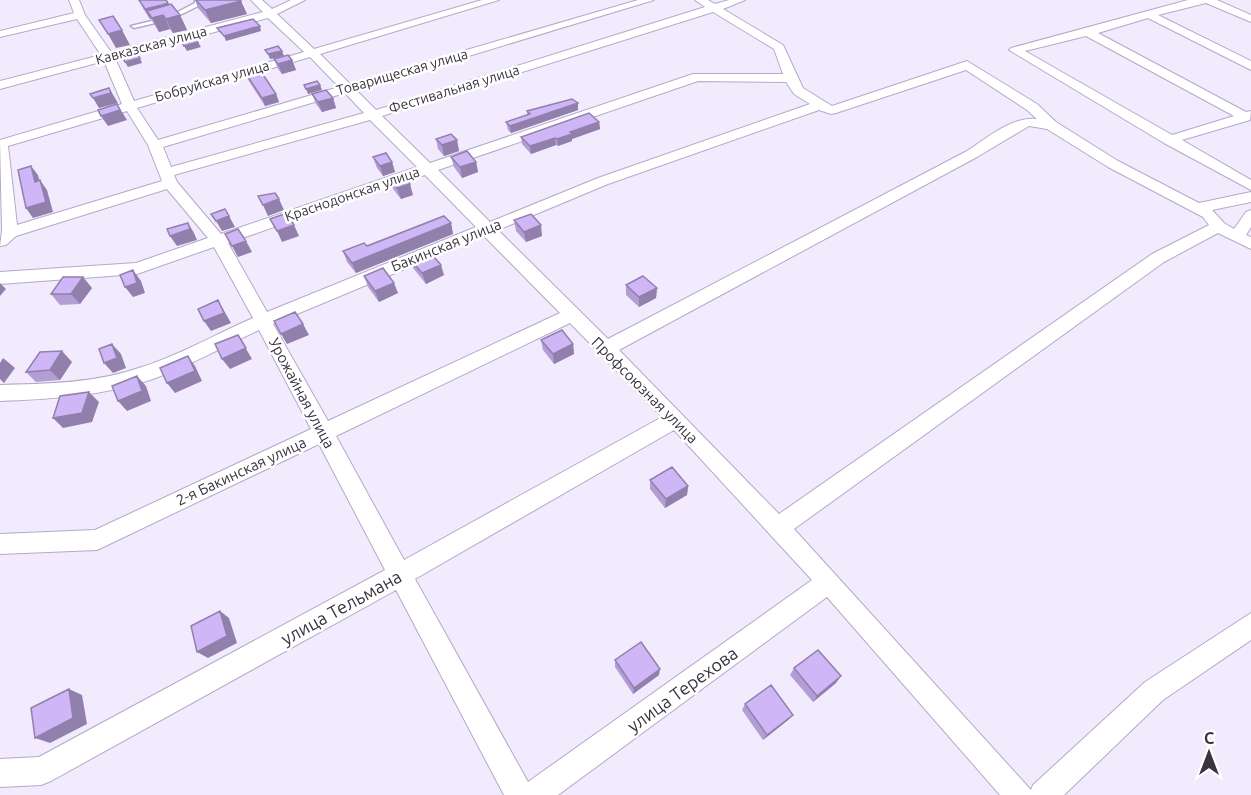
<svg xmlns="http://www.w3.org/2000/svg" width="1251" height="795" font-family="Ubuntu,sans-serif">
  <rect width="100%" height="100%" fill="#f2ebfe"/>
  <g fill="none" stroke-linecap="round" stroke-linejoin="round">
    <defs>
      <path id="service" d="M195 0H199L200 5 172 19 134 28 131 26 168 17 195 3Z"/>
      <path id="minor" d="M69 0H79L85 15 111 52 263 12 251 0H262L272 9 291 0H305L277 14 314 49 482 0H499L320 54 350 84 638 0H654L356 90 376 110 705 7 695 0H708L715 4 729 0H745L723 9 783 45 803 88 832 106 967 61 1037 104 1056 122 1118 161 1199 203 1251 192V202L1212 210 1224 223 1234 229 1246 212 1251 210V227L1246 235 1251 237V249L1218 233 1164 262 794 529 1031 790 1033 785 1145 682 1251 613V640L1163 700 1064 795H1000L827 597 558 795H504L396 590 51 781 41 785 0 787V759L39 757 385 570 319 444 97 550 0 554V534L95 530 311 429 259 330C223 347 187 367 150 380 102 396 50 399 0 401V385C47 384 97 383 142 367 180 355 216 334 253 318L214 247 137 274 0 284V272L136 263 208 238 167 189 16 236 6 245 0 246 2 231 0 140 122 104 104 61 0 89V81L101 55 77 19 0 37V31L74 13ZM713 12 774 49 783 74H693L430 163 382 116ZM268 18 304 52 134 101 115 58ZM310 57 339 87 158 140 137 108ZM966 70 1027 110 1037 119C1012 116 987 138 967 151L608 339 498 230 608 184 819 110 831 114 836 113ZM698 81 786 82 794 94 810 104 598 178 490 222 438 170ZM345 93 364 113 171 167 163 147ZM127 111 148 145 162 181 17 225 8 146ZM370 120 417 167 221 234 177 182 174 175ZM1029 126 1047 129 1108 167 1203 217 1209 225 1152 254 779 514 619 350 977 157ZM425 175 476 227 267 312 228 243ZM484 236 560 313 328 421 273 324ZM570 323 662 417 404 560 336 436ZM674 430 812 580 528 782 415 579Z
        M1188 0H1217L1251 15V22L1206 3 1158 15 1251 61V70L1148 18 1098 33 1246 112 1251 111 1250 120 1182 140 1251 180V190L1164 143 1009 50 1011 48ZM1086 36 1234 116 1172 135 1025 51Z"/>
    </defs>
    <use href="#service" stroke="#b4a9c7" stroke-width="3"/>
    <use href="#minor" stroke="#b4a9c7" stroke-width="2"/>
    <use href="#service" fill="#fff" fill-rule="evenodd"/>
    <use href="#minor" fill="#fff" fill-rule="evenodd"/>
  </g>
  <path fill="#b29dd4" d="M139 0 169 5 180 15 187 30 173 33 170 29 159 32 151 19H150L144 10Z
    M195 0H240L247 14 211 23 198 8Z
    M274 59 292 60 296 70 282 74 278 69Z
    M244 71 276 94 279 102 265 106 247 78Z
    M312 94 333 98 336 108 322 112 316 104Z
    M578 110 511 133 508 130 506 122 527 115V111Z
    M599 122 600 129 572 139V141L558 146 556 145 531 154 522 144 521 137Z
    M436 139 457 140 459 151 444 156 438 149Z
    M373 157 392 162 395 172 383 176 377 168Z
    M451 157 476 162 478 172 462 178 454 167Z
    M389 178 413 195 401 199 393 189Z
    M514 220 542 236 526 242 516 231Z
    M451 223 453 234 356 273 347 262 343 251 367 246Z
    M409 258 444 275 426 284 413 268Z
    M364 276 398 293 379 302 368 287Z
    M626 285 657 288 656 298 639 307 626 295Z
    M92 288 80 304 60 305 51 294Z
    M541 340 573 344 574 354 554 364 543 350Z
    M72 362 60 380 36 382 26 372Z
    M650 480 688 486 687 495 665 508 650 489Z
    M615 660 659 675 633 694 615 667Z
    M794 668 836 683 813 702 790 675Z
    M745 704 793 715 788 720 763 740 742 710Z"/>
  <path fill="#917fac" d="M241 1 247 14 211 23 205 10Z
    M168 3 173 12 164 16 170 29 159 32 152 18 147 11 151 19H150L145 9Z
    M180 15 187 30 173 33 166 19Z
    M260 26 261 31 226 41 224 36Z
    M122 30 130 45 116 48 108 34Z
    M198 42 201 47 187 51 184 46Z
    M282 51 284 56 270 59 268 54Z
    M140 58 142 63 128 67 125 62Z
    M292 60 296 70 282 74 278 64Z
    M320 85 322 90 308 94 306 89Z
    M109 88 118 103 99 108 93 98Z
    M276 94 279 102 265 106 262 98Z
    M333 98 336 108 322 112 318 102Z
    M578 103V110L511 133 510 126Z
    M117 104 127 120 108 126 101 116Z
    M599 122 600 129 572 139V141L558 146 557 139 570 132Z
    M555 138 556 145 531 154 530 146Z
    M457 140 459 151 444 156 442 145Z
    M392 162 395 172 383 176 380 166Z
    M476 162 478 172 462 178 460 167Z
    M31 166 38 175 42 191 35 182Z
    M40 180 47 190 53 212 33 218 26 208Z
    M410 184 413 195 401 199 397 188Z
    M279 199 284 210 268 216 263 205Z
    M229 216 235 227 222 231 216 221Z
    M188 223 194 233 197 240 177 246 170 236Z
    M451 223 453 234 356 273 352 263Z
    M294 225 299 236 282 242 277 231Z
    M541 225 542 236 526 242 524 232Z
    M246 241 252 252 238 257 232 246Z
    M441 265 444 275 426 284 422 273Z
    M133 270 141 281 145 293 133 297 125 287Z
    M83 277 92 288 80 304 71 294Z
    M0 283 6 289 0 296Z
    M394 283 398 293 379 302 375 291Z
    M657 288 656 298 639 307V297Z
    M218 300 231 323 211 331 204 321Z
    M303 324 309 335 287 344 281 334Z
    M238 335 252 359 230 369 222 359Z
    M112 344 121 354 126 368 113 373 104 363Z
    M573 344 574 354 554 364 553 354Z
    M62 351 72 362 60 380 50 370Z
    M188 356 195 366 202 381 175 393 167 383Z
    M3 358 15 368 4 383 0 379V363Z
    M137 376 146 386 151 401 127 411 118 401Z
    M89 392 99 402 92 422 63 428 53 418Z
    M688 486 687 495 665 508 666 499Z
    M220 611 229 618 237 643 208 658 197 652Z
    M660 669 659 675 633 694 634 688Z
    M841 676 836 683 813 702 817 696Z
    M69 689 82 695 87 724 50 743 35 738Z
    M793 715 788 720 763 740 767 735Z"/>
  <path fill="#cfb6f6" stroke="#917fac" stroke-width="1.5" d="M139 0H166L168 3 162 5 145 9Z
    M196 0H240L241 1 205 10Z
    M171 4 180 15 166 19 163 15 152 18 147 11Z
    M113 16 122 30 108 34 99 20Z
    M253 19 260 26 224 36 217 28Z
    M192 35 198 42 184 46 179 38Z
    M278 46 282 51 268 54 265 50Z
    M134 50 140 58 125 62 120 53Z
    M288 55 292 60 278 64 274 59Z
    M258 67 276 94 262 98 244 71Z
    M317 81 320 85 306 89 304 85Z
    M109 88 111 93 93 98 90 94Z
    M326 90 333 98 318 102 312 94Z
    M572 99 578 103 510 126 506 122 530 114 527 111Z
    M117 104 120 110 101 116 98 110Z
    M589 113 599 122 570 132 572 134 557 139 555 138 530 146 521 137Z
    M451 134 457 140 442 145 436 139Z
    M467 151 476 162 460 167 451 157Z
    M386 153 392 162 380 166 373 157Z
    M31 166 35 182 40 180 46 202 26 208 18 170Z
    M402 174 410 184 397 188 389 178Z
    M275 193 279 199 263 205 258 196Z
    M225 209 229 216 216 221 211 214Z
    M287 213 294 225 277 231 270 219Z
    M531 214 541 225 524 232 514 220Z
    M444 216 451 223 352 263 343 251 364 243 367 246Z
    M188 223 190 229 170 236 167 229Z
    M238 229 246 241 232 246 225 234Z
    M428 250 441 265 422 273 409 258Z
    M383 268 394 283 375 291 364 276Z
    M133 270 137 283 125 287 120 275Z
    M643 276 657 288 639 297 626 285Z
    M63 277H83L71 294H51Z
    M218 300 224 313 204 321 198 309Z
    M295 312 303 324 281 334 274 321Z
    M562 330 573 344 553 354 541 340Z
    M238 335 246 348 222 359 215 344Z
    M112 344 117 358 104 363 99 349Z
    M62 351 50 370 26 372 40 352Z
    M188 356 195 371 167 383 160 368Z
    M137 376 142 391 118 401 112 386Z
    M89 392 82 413 53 418 60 396Z
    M672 467 688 486 666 499 650 480Z
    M220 611 227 636 197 652 191 626Z
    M641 642 660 669 634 688 615 660Z
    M818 650 841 676 817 696 794 668Z
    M771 685 793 715 767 735 745 704Z
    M69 689 73 718 35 738 31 708Z"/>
  <g text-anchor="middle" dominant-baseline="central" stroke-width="5" stroke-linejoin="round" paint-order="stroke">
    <g font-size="14" fill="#37333f" stroke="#fff">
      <text transform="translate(151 45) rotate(-15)">Кавказская улица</text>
      <text transform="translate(402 72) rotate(-16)">Товарищеская улица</text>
      <text transform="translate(212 81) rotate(-16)">Бобруйская улица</text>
      <text transform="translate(454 89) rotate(-17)">Фестивальная улица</text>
      <text transform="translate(352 194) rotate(-19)">Краснодонская улица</text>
    </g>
    <g font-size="15" fill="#37333f" stroke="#fff">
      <text transform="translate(446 245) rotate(-22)">Бакинская улица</text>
      <text transform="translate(645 390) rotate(45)">Профсоюзная улица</text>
      <text transform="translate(302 393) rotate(62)">Урожайная улица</text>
      <text transform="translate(241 471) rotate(-25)">2-я Бакинская улица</text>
    </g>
    <g font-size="18" fill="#37333f" stroke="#fff">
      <text transform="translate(341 607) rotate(-29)">улица Тельмана</text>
      <text transform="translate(682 689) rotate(-36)">улица Терехова</text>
    </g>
  </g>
  <g transform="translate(1209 753)" stroke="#ffffff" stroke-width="4.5" paint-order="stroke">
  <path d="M0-4.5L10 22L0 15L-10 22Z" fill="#37333f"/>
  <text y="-9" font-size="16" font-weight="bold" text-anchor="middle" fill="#37333f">С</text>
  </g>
</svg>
